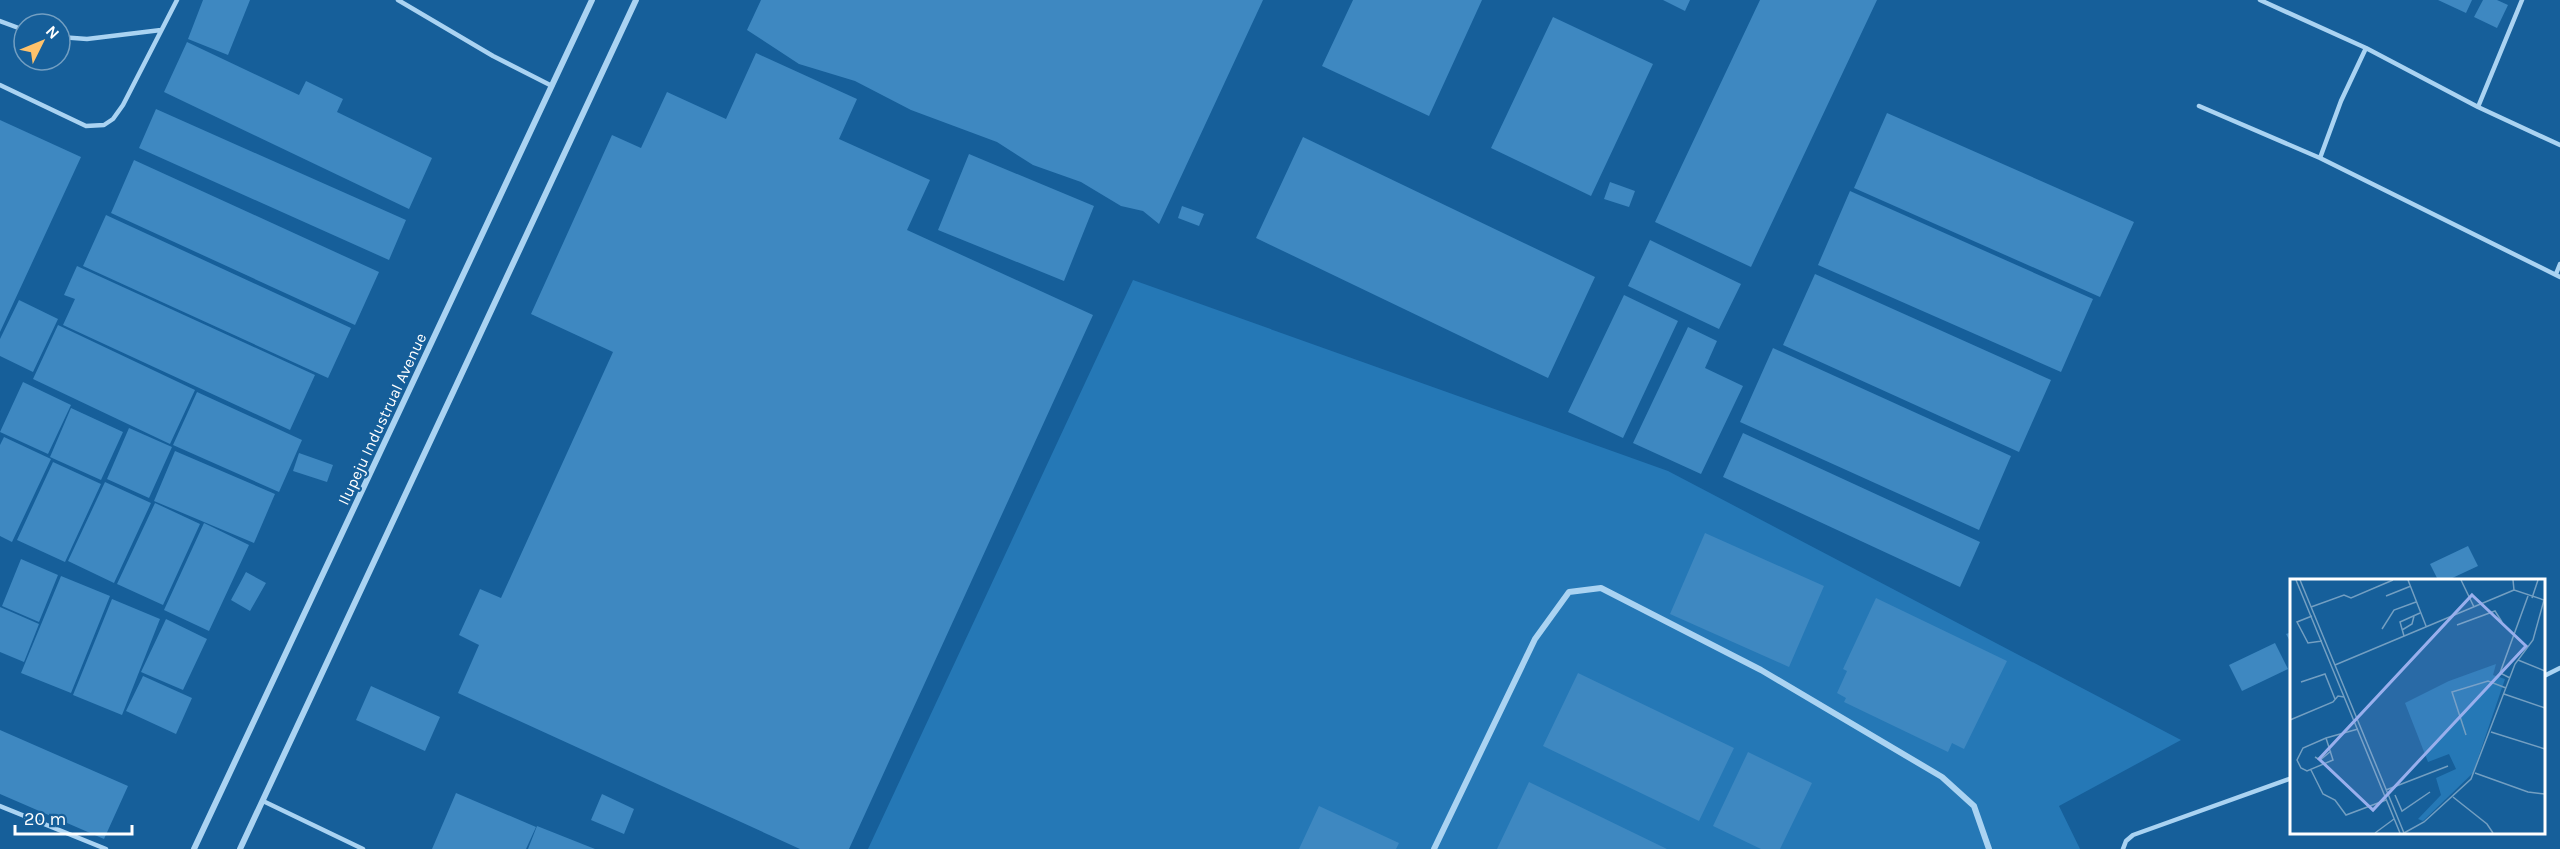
<svg xmlns="http://www.w3.org/2000/svg" width="2560" height="849" font-family="Karla,sans-serif">
  <rect width="100%" height="100%" fill="#165f9a"/>
  <path fill="#2578b6" d="M1133 280 1668 471 2181 740 2059 806 2080 849H868Z"/>
  <path fill="#3e88c1" d="M203 0H250L228 55 188 39Z
    M761 0H1263L1159 224 1143 211 1121 206 1081 182 1033 165 997 142 911 110 855 81 799 64 747 30Z
    M1353 0H1482L1429 116 1322 66Z
    M1663 0H1690L1685 11Z
    M1760 0H1877L1751 267 1655 222Z
    M2438 0H2472L2466 13Z
    M2483 0H2497L2508 5 2497 28 2474 17Z
    M1553 17 1653 64 1591 196 1491 148Z
    M187 42 299 95 306 81 343 99 337 112 432 158 409 209 164 92Z
    M756 53 857 99 839 139 930 180 907 230 1093 315 849 849H800L458 693 479 645 459 635 480 589 501 598 613 352 531 314 612 135 641 148 667 92 726 119Z
    M156 109 406 220 389 260 139 148Z
    M1887 113 2134 222 2100 297 1854 188Z
    M0 120 81 157 0 332Z
    M1303 137 1595 277 1548 378 1256 238Z
    M969 154 1094 206 1064 281 938 230Z
    M134 160 379 272 355 325 111 213Z
    M1610 182 1635 191 1629 207 1604 199Z
    M1850 191 2093 299 2061 372 1818 265Z
    M1182 206 1204 214 1199 226 1178 218Z
    M106 215 351 328 328 378 83 266Z
    M1650 240 1741 284 1719 329 1628 286Z
    M77 266 315 375 290 430 63 325 75 299 64 295Z
    M1815 274 2051 380 2019 452 1783 345Z
    M1624 295 1678 321 1623 438 1568 412Z
    M19 300 58 319 33 372 0 356V339Z
    M58 325 195 390 170 444 33 379Z
    M1688 327 1717 341 1705 368 1743 386 1701 474 1633 443Z
    M1773 348 2011 456 1979 530 1740 422Z
    M23 382 71 405 48 454 0 432Z
    M197 392 302 440 279 492 173 445Z
    M71 408 123 432 101 480 50 457Z
    M129 428 172 447 149 498 107 479Z
    M1743 433 1980 542 1960 587 1723 477Z
    M4 437 51 459 12 542 0 536V445Z
    M175 451 275 494 254 543 154 501Z
    M299 453 333 465 327 482 293 471Z
    M53 462 101 484 65 562 17 540Z
    M105 482 151 503 114 583 68 561Z
    M155 503 200 524 163 605 117 584Z
    M204 523 249 545 209 631 164 610Z
    M1705 533 1824 586 1789 667 1670 614Z
    M2468 546 2478 566 2448 580H2438L2430 564Z
    M21 559 58 575 39 622 2 606Z
    M246 572 266 583 250 611 231 600Z
    M61 576 110 596 71 693 21 673Z
    M1876 598 2007 661 1964 749 1952 743 1948 752 1844 702 1846 698 1837 693 1847 671 1843 669Z
    M112 599 160 619 122 715 73 695Z
    M0 607 39 624 24 662 0 652Z
    M166 619 207 639 183 690 141 672Z
    M2292 632V645L2286 634Z
    M2275 643 2288 669 2242 691 2229 665Z
    M1578 673 1734 748 1699 821 1543 746Z
    M143 676 192 698 176 734 126 711Z
    M371 686 440 717 425 751 356 720Z
    M0 730 128 786 104 839 0 794Z
    M1748 752 1812 783 1780 849H1761L1713 826Z
    M1529 782 1667 849H1497Z
    M456 793 536 827 526 849H432Z
    M602 794 634 809 624 834 591 820Z
    M1319 806 1399 843 1396 849H1299Z
    M537 826 595 849H528Z"/>
  <g fill="none" stroke-linecap="round" stroke-linejoin="round">
    <path stroke="#aad3f2" stroke-width="4.5" d="M398 0 493 56 552 86
      M2260 0 2366 48 2478 107 2560 145
      M0 21 24 30
      M60 37 87 39 161 30
      M0 85 86 126 104 125 113 119 123 105 177 0
      M2199 106 2320 158 2560 277
      M2478 107 2522 0
      M2320 158 2341 101 2366 48
      M2556 274 2560 264
      M2544 676 2560 668
      M263 801 363 849
      M0 806 106 849
      M2123 849 2126 841 2133 835 2292 778"/>
    <path stroke="#aad3f2" stroke-width="6" d="M194 849 592 0
      M240 849 636 0
      M1434 849 1535 639 1569 592 1601 588 1761 670 1942 777 1974 806 1989 849"/>
  </g>
  <g text-anchor="middle" dominant-baseline="central" stroke-width="4.5" stroke-linejoin="round" paint-order="stroke">
    <g font-size="16" fill="#fff" stroke="#165f9a">
      <text transform="translate(382 419) rotate(-65)">Ilupeju Industrual Avenue</text>
    </g>
  </g>
  <g transform="translate(2290 579)">
    <rect width="255" height="255" fill="#165f9a"/>
    <path d="M206 85 203 96 215 100 183 194 133 242 128 240 151 216 146 199 166 190 159 175 138 183 115 124 159 102Z" fill="#2578b6"/>
    <path fill="none" stroke="#739fc2" stroke-width="1.5" d="M6 1 110 254M10 1 114 254M118 1 136 47M171 1 184 28M96 17 121 7M242 19 248 1M21 28 54 16 61 19 103 1M22 37 7 43 18 64 32 62M167 46 205 32 212 43M92 50 104 31 126 23M112 51 122 45 124 37M114 57 110 43 130 34M228 81 255 92M45 86 224 11M220 99 210 94 238 17M11 103 35 95 45 120M214 115 255 129M0 141 43 123 48 117 54 118M201 153 255 170M176 156 162 113 198 102 216 109M36 159 43 181 17 192 11 189 7 181 13 169 36 159 68 150M25 178 30 181 41 172M21 191 33 215 45 221 56 236 96 221M185 194 238 213 255 215M96 211 158 187M105 216 112 232 140 213M163 218 197 245 203 254M85 254 104 240M114 254 134 243 181 200 225 85 243 61 254 21 224 11 223 1"/>
    <path fill="#99afed" fill-opacity="0.15" stroke="#99afed" stroke-width="3" d="M182 16 236 67 83 231 29 180Z"/>
    <rect width="255" height="255" fill="none" stroke="#fff" stroke-width="3"/>
  </g>
  <g transform="translate(42 42) rotate(47)"><circle r="28" fill="#165f9a" stroke="#739fc2" stroke-width="1.5"/>
  <path d="M0-4.5L10 22L0 15L-10 22Z" fill="#ffc26b"/>
  <text y="-9" font-size="16" font-weight="bold" text-anchor="middle" fill="#ffffff">N</text>
  </g>
  <path d="M15 825v9h117v-9" fill="none" stroke="#ffffff" stroke-width="3"/>
  <text x="24" y="825" font-size="18" fill="#ffffff" stroke="#165f9a" stroke-width="4.5" paint-order="stroke">20 m</text>
</svg>
